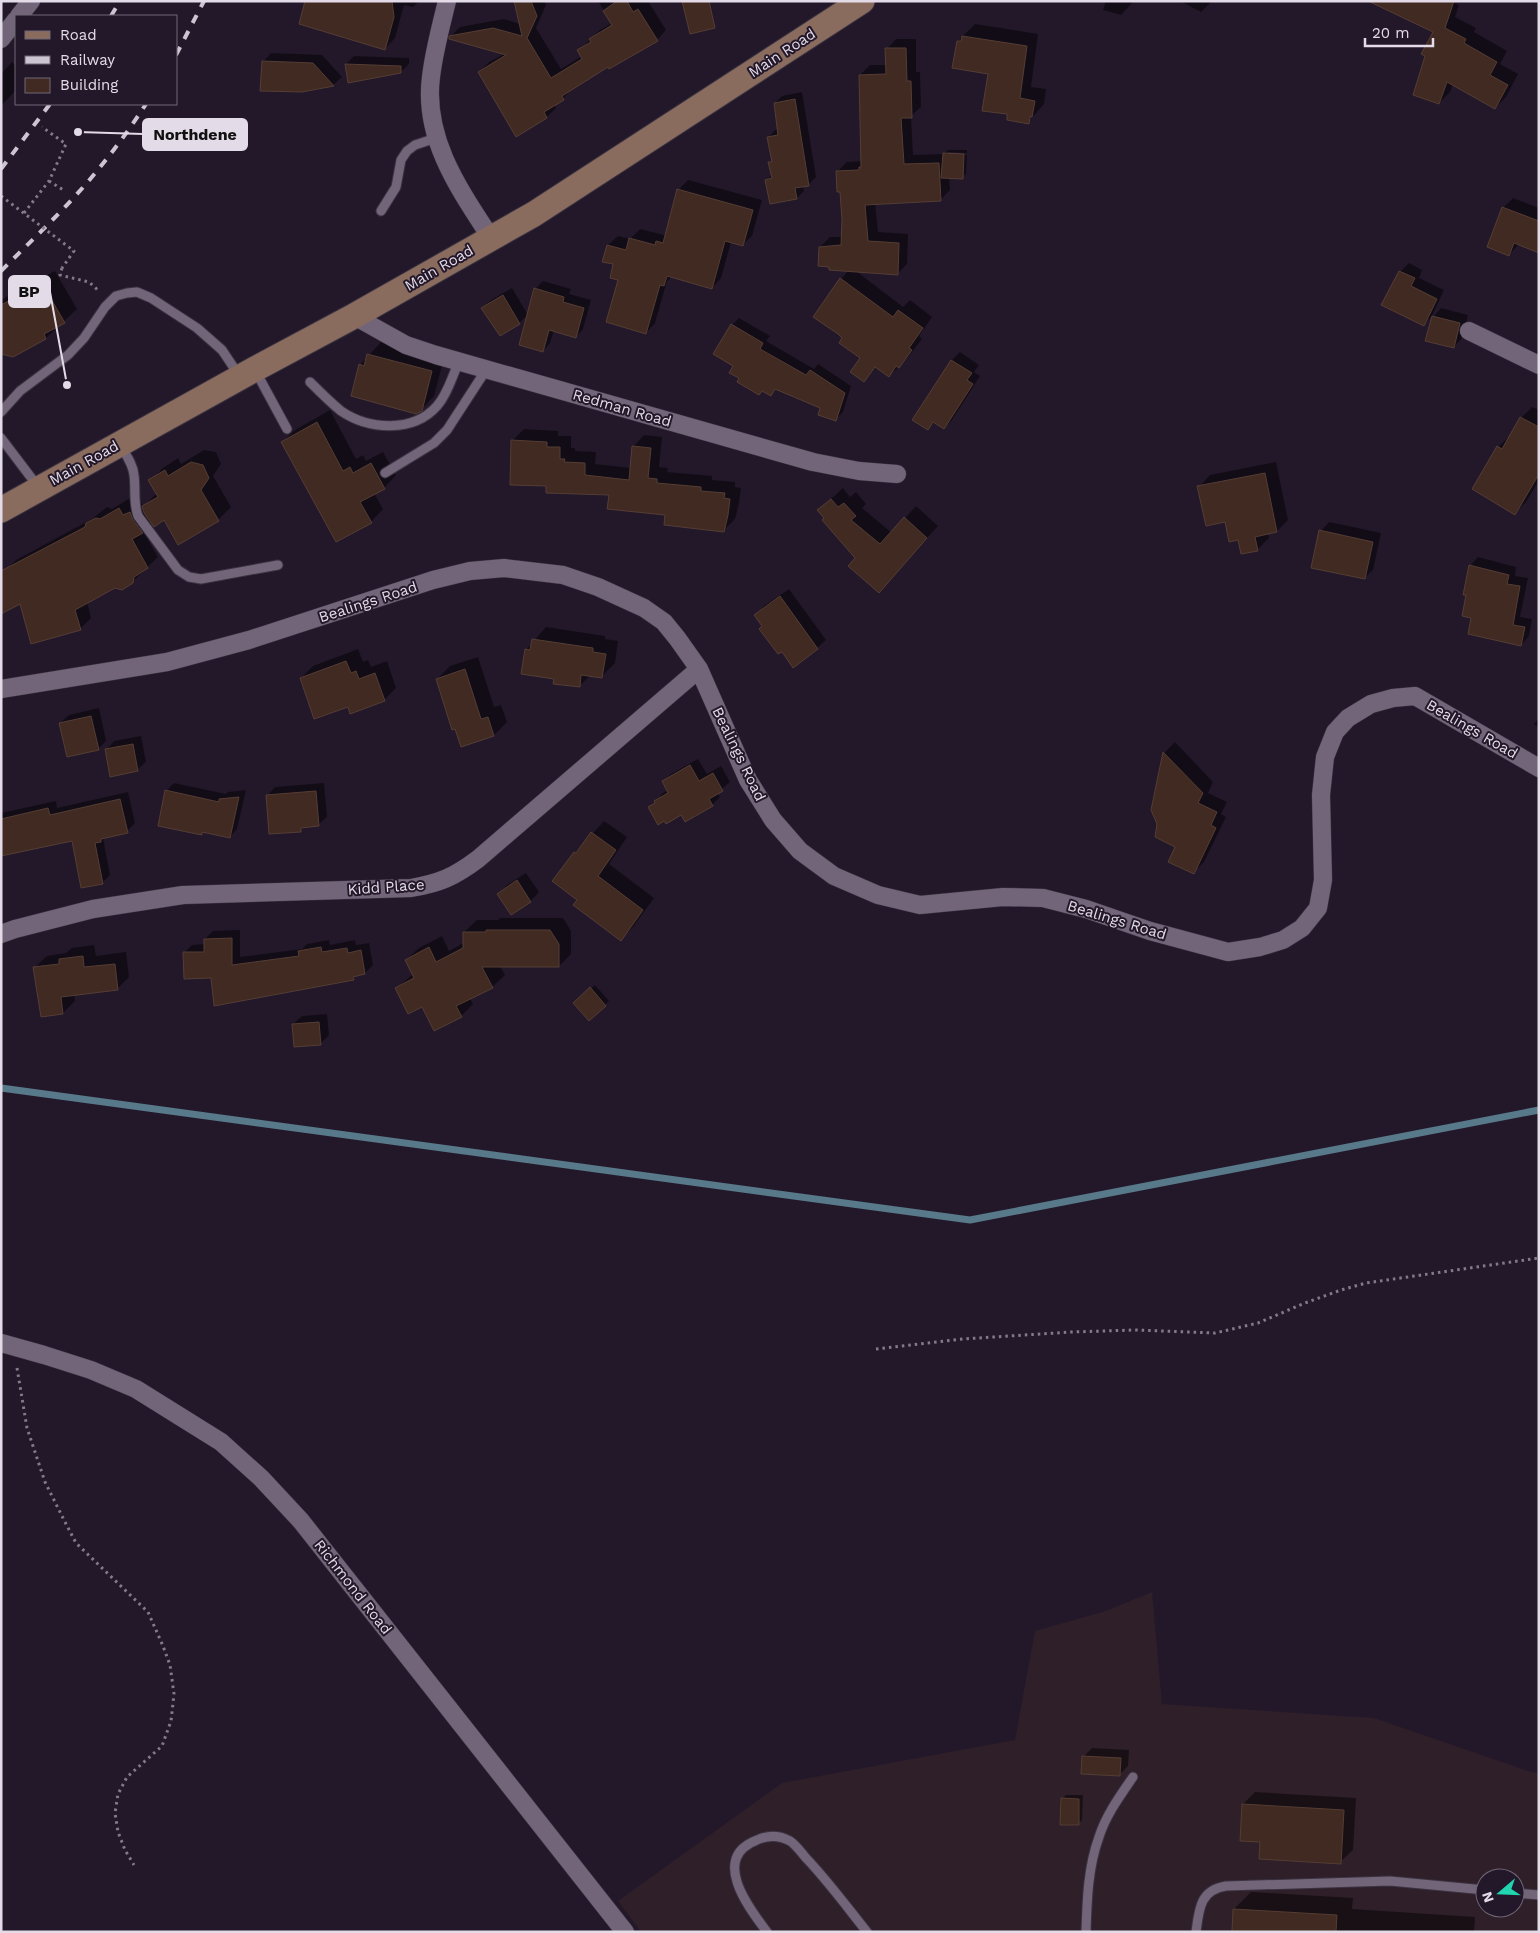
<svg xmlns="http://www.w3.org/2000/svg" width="1540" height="1933" font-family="'Work Sans',sans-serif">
  <rect width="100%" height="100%" fill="#23182a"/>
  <path fill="#2f1f29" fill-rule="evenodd" d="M1152 1592 1162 1704 1374 1718 1531 1772 1539 1773V1932H641L618 1901 782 1783 1015 1740 1035 1631 1106 1611ZM1485 1878H1515V1908H1485Z"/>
  <path fill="#0007" d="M307 1H419L413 7 404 5 395 38 385 49Z
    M519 1H544L546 5 536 28 561 69 582 56 579 50 600 30 612 23 598 1H648L666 30 657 40 609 66 572 88 563 99 554 104 556 108 547 117 516 135 479 72 489 62 504 54 450 37 460 27 504 19 520 24Z
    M1106 1H1134L1121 15 1103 10Z
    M1180 1H1212L1201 12Z
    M1450 1 1459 5 1455 17 1476 28 1474 32 1507 51 1500 64 1518 74 1506 97 1495 108 1453 84 1450 92 1439 103 1414 95Z
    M975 24 1038 34 1031 87 1046 89 1044 104 1028 122 1009 113 989 73 958 41Z
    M896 39H916V72H920L921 107 911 116 913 155 944 154 948 150H967V153L948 152V154L967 155 966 174 962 177H949L950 190 940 200 875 203 878 232 908 234 907 264 897 274 856 271 903 307 910 300 932 317 919 336 922 339 909 356 899 367 889 375 877 366 864 380 862 358 844 338 841 279 848 271 820 247 830 237H842L843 220 841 190 837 172 847 162 862 161 860 75 870 65H887V49Z
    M271 53 322 55 342 77 333 85 302 91 263 62Z
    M354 56 409 58V64L401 72 346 64Z
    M12 62 16 66V90L1 106V74Z
    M802 92 816 177 808 185 803 186 804 191 797 198 767 180 772 174 770 163 772 160 768 138 775 130H779L775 103 782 96Z
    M688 180 762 200 752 236 742 245 731 242 721 278 712 288 672 276 667 281 655 323 646 333 619 279 608 245 618 236 630 239 640 229 664 235 667 233 679 189Z
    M1513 198 1539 208V252L1519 244 1509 255 1503 208Z
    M1409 263 1422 270 1419 278 1444 290 1432 316 1424 324 1400 272Z
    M55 271 77 309 46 338 3 353 1 356V300Z
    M543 281 571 289 569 294 591 300 583 329 576 337 554 330 550 343 543 351 535 289Z
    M512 288 528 315 519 323 483 308 491 300Z
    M1441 308 1468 315 1462 338 1454 347 1433 317Z
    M739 318 770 336 766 341 814 369 818 364 851 386 843 412 836 419 822 407 777 388 771 394 741 378 734 365 732 325Z
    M381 342 444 358 434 396 421 410 360 365Z
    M960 352 979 365 974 372 980 376 952 420 944 428 935 422 927 429 914 420 952 360Z
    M1532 407 1539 410V480L1526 502 1515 513 1473 489 1498 447 1510 436 1521 418Z
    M330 410 356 459 363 455 366 461 383 452 396 475 384 488 374 493 383 509 371 522 283 442 295 430Z
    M524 429 558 431V436H571V448H575V451L596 452 595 464 631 468 633 447 644 435 662 437 659 467 668 468 667 472 712 476V480L735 482V487L741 488 739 503 735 519 723 531 610 494 547 485 512 441Z
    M204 450 216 452 221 464 213 476 231 507 218 520 164 519 152 522 143 531 158 557 132 582 114 587 87 602 91 618 80 629 21 603 8 568 16 560 92 519 107 507 112 509 130 498 134 506 141 502 143 507 157 493 150 481 163 468 178 458 181 464Z
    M1276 462 1288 520 1277 531 1268 533 1269 538 1257 550 1226 521 1199 487 1210 475Z
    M843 488 850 497 856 492 866 504 862 508 892 533 916 506 938 526 879 591 819 510Z
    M1329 522 1381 533 1373 570 1364 578 1321 531Z
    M1478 557 1516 567 1515 576 1528 578 1520 617 1532 619 1529 636 1521 645 1473 617 1470 566Z
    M789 589 826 640 817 648 764 626 756 615 764 606Z
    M546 627 605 636V639L618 641 615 663 602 676 591 675 579 686 556 678 526 650Z
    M358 649 363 662 368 660 371 667 387 661 396 688 384 700 348 705 301 678 313 666Z
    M478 657 494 707 501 705 507 722 494 735 437 679 450 666Z
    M99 708 106 741 98 749 60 723 69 715Z
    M1539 718V728L1534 724Z
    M141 736 146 762 137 770 106 750 114 741Z
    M1175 742 1213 782 1208 793 1227 802 1221 814 1226 817 1204 862 1194 872 1177 846 1158 824 1152 810 1165 752Z
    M698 759 707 774 721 766 730 782 717 793 720 797 712 805 682 814 650 807 663 793 668 790 663 781 671 774Z
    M174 783 226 794 228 792 246 790 237 829 230 837 204 831 201 834 166 791Z
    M324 783 327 817 318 825 305 826 301 830 267 796 275 787Z
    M128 792 135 823 127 831 103 838 110 875 102 883 73 839 1 855V813L56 801 57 808Z
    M604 821 627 837 609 864 654 898 633 927 621 939 579 899 575 853Z
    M526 873 539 892 531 901 511 913 499 894 507 885Z
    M500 918H563L571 931V954L559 966H500L505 975 492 987 470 998 473 1004 461 1016 423 1005 397 988 413 974 406 960 419 948 442 936 449 951 465 942 464 932 477 920H498Z
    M240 930V957L302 949 307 944 329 940 330 945 355 940 356 945 369 943 373 965 365 973 357 975 353 979 212 977 184 953 192 945 205 944V939L213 931Z
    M94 945 96 956 126 952 129 977 117 989 74 994 75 1001 63 1013 35 967 47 956 66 953 72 948Z
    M595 985 609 1001 589 1019 574 1003Z
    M327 1014 329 1035 320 1044 293 1024 302 1016Z
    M1092 1748 1129 1750 1128 1766 1120 1774 1083 1757Z
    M1255 1792 1356 1798 1353 1850 1340 1862 1261 1841 1241 1840 1243 1804Z
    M1066 1795H1083L1082 1820 1078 1824 1062 1799Z
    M1251 1892 1353 1898 1352 1909 1475 1917 1474 1932H1233L1234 1909Z"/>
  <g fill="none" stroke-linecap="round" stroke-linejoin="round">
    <path stroke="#57798a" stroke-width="7" d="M1 1088 970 1220 1539 1110"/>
  </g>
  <path fill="#402a22" stroke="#543d34" d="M305 1H392L394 17 385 50 299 24Z
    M514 1H531L537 16 527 38 551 78 582 59 577 50 591 42 589 39 612 25 603 11 617 1H627L633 12 638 9 658 41 609 69 608 67 562 96 564 100 544 112 547 118 516 137 478 72 506 55 449 39V36L493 28 522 36Z
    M682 1H709L715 28 690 34Z
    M1368 1H1454L1445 28 1466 39 1464 43 1497 62 1490 75 1508 85 1495 109 1447 82 1439 104 1413 95 1425 56 1421 54 1433 32Z
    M962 36 1027 46 1020 98 1035 101 1032 117H1030L1029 124 1007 120V114L982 111 988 74 952 68 957 41H961Z
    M885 48H906L907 81H911L912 118H901L904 164 939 163 941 201 865 205 868 241 899 243 898 275 829 270V267L818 266 819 247 841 245 842 220 840 192H837L836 171 859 170V167H861L859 75 886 74Z
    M262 61 313 63 334 86 302 92 260 91Z
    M345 64 401 66V73L348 83Z
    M795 99 809 186 795 188 797 199 770 204 765 180 772 178 768 162H772L767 137 778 135 774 103Z
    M943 153 964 154 963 179 941 178Z
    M677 189 753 210 743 246 725 241 712 289 667 276 664 286 660 285 646 334 606 322 618 280 610 278 613 264 602 262 607 245 626 250 629 238 655 245 656 241 663 243Z
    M1502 207 1539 221V253L1514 243 1509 256 1487 247Z
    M1399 271 1415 278 1411 286 1437 299 1424 326 1381 305Z
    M840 278 893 317 898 310 923 328 909 348 912 350 899 368 896 366 889 377 875 367 864 382 850 372 860 358 839 343 842 338 838 334 813 317Z
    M42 283 65 323 44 334 46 339 13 357 1 354V305Z
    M534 288 564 297 563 302 584 308 576 338 549 330 543 352 519 345Z
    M503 295 520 324 500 336 481 308Z
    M1432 316 1460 323 1454 348 1425 341Z
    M731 324 763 343 760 349 806 375 810 370 845 393 836 421 818 415 820 408 775 389 771 396 762 391 759 395 737 382 739 378 729 373 733 366 713 354Z
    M367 354 432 371 422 411 416 414 351 396 359 364 364 366Z
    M951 360 972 373 967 380 973 384 944 429 933 422 928 430 912 420Z
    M1520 417 1539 427V474L1515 515 1472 489 1497 446 1502 449Z
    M317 422 343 471 350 467 353 473 371 463 385 489 360 502 372 523 336 542 281 442Z
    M511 440 547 442V447H560V459H565L564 462 585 463V475L629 480 632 446 651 448 648 478 657 479V483L701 487V491L725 493 724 498 730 499 728 515 724 532 664 525 665 515 607 509 609 495 546 493V486L510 485Z
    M191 462 203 465 209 478 201 490 219 521 178 545 164 520 154 527 144 513 142 506 158 497 148 480 165 470 168 476Z
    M1265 473 1277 532 1255 537 1258 551 1241 554 1238 540 1229 542 1225 522 1206 526 1197 486Z
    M831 499 838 507 844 503 856 516 851 520 880 544 904 517 927 538 879 593 848 566 855 558 822 520 824 518 817 510Z
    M119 508 123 515 130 512 133 520 143 533 132 539 148 568 134 577 133 583 122 590 115 588 75 610 81 630 31 644 20 604 1 614V571L85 527 86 523 96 518 100 519Z
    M1319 530 1373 542 1365 579 1311 568Z
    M1469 565 1509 575 1507 584 1520 586 1513 625 1525 627 1521 646 1468 634 1471 618 1462 616 1466 595H1463Z
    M780 596 818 649 793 668 782 652 778 654 759 629 762 626 754 615Z
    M532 639 593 648V652L606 654 602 678 581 675 580 687 553 684 554 679 521 674 525 649 530 650Z
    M346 661 351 673 356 671 359 679 375 673 385 701 350 714 348 707 314 719 300 678Z
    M465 669 481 719 488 717 494 736 461 747 455 729 452 730 436 679Z
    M91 716 99 750 67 757 59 723Z
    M133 744 138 771 110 777 105 749Z
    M1163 752 1203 793 1198 803 1217 812 1211 825 1216 828 1194 874 1168 862 1175 847 1155 837 1157 824 1151 810Z
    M690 765 699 781 713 773 723 791 709 799 713 806 685 822 681 815 666 824 664 821 658 825 648 807 655 803 654 801 668 793 662 781Z
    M165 790 219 802V799L239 797 230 838 202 832V835L158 826Z
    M316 791 319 826 301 828V832L269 834 266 795Z
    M120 799 128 833 101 839V842L95 843 103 884 81 888 72 841 1 856V819L48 808 50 815Z
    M591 832 616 850 598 876 643 910 621 941 573 905 577 900 552 881 574 852 576 853Z
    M517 880 531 902 511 915 497 894Z
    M486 930H550L559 944V967H482L493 988 456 1006 462 1017 434 1031 422 1007 408 1014 395 988 414 978 405 960 429 947 436 962 463 948V932H486Z
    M232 938V965L299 956 298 951 321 947 322 952 347 948 348 953 361 950 365 974 353 977 354 980 214 1006 211 978 184 979 183 952H204V939Z
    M83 956 84 967 115 964 118 990 61 997 63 1014 41 1017 33 967 59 964V959Z
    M590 987 606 1006 589 1021 573 1003Z
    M319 1022 321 1045 294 1047 292 1024Z
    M1082 1756 1121 1758 1120 1776 1081 1774Z
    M1061 1798 1079 1799V1825H1060Z
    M1242 1804 1344 1810 1341 1864 1259 1859 1260 1842 1240 1841Z
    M1233 1909 1337 1915 1336 1932H1232Z"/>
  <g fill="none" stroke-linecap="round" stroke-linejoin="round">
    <defs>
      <path id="lane" d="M381 211 396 187 401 160 407 151 415 145 436 138
        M255 370 287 429
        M310 382C320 392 330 402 341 411 369 430 413 433 437 406 448 394 452 376 459 362
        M1 412 20 391 68 355 84 338 105 307 116 296 127 293 137 292 151 298 197 328 222 350 240 377
        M1 438 39 488
        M120 445C126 455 133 464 134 475 136 490 133 502 138 516L178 570 189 577 201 579 278 565
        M385 473 434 443 447 430 486 370
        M1515 1893 1539 1895
        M767 1932C749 1908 710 1858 757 1840 768 1835 779 1835 790 1841 796 1845 801 1852 806 1858 828 1881 847 1907 867 1932
        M1086 1932C1087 1900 1088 1867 1099 1837 1106 1815 1120 1796 1133 1777
        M1196 1932C1199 1909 1200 1890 1226 1886L1390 1881 1485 1890"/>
      <path id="street" d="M447 1C441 26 434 51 431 77 423 138 459 189 491 238
        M19 16 31 1
        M1 39 16 20
        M354 316 406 345 436 355 813 462 859 471 897 474
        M1469 331 1539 365
        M1 689 167 662 249 640 433 580 470 571 504 568 563 575 598 587 644 608 664 622 677 638 699 669 748 780 773 820 800 851 834 876 878 895 920 905 1003 897 1043 898 1086 909 1150 931 1228 952 1260 947 1283 940 1302 928 1318 908 1323 880 1321 795 1325 757 1335 732 1348 718 1371 704 1393 698 1415 696 1539 768
        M1 934 15 929 93 909 183 895 411 888C440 883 454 877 478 859L699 669
        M1 1343 44 1355 91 1370 136 1389 221 1442 261 1478 301 1521 625 1932"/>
      <path id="secondary" d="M1 510 255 369 354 316 534 214 862 1"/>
    </defs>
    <use href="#lane" stroke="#3b3341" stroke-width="11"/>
    <use href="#street" stroke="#3b3341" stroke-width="19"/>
    <use href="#secondary" stroke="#3b3341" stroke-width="27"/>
    <path stroke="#837a89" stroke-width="3" stroke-dasharray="2.5 4" stroke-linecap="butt" d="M49 181 65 191
      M24 213 49 181 66 144 42 127
      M62 268 60 275 89 282 99 291
      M876 1349 963 1339 1072 1332 1135 1330 1215 1333 1258 1323 1305 1303 1341 1290 1366 1283 1539 1258
      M17 1368 27 1428 45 1482 65 1522 76 1543 148 1612 163 1646 170 1665 174 1694 171 1721 162 1746 127 1777 118 1794 115 1813 118 1832 125 1850 134 1865"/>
    <use href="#lane" stroke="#72657a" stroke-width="9"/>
    <use href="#street" stroke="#72657a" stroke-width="18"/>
    <use href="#secondary" stroke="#8a6c5f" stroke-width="25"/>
    <path stroke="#cdc4d1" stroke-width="4" stroke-dasharray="9 9" stroke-linecap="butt" d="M111 16 120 1
      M176 55 204 1
      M1 169 50 104
      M1 271C22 250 43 230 63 209 94 177 122 141 146 104"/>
    <path stroke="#837a89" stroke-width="3" stroke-dasharray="2.5 4" stroke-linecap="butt" d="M1 196 74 251 62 268"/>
  </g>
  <g text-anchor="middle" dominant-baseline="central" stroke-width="4" stroke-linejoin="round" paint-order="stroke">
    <g font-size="15" fill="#e3dbe7" stroke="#23182a">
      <text transform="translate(782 53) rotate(-33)">Main Road</text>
      <text transform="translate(439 268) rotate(-30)">Main Road</text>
      <text transform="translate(622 408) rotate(16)">Redman Road</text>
      <text transform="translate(84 463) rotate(-29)">Main Road</text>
      <text transform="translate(368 602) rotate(-18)">Bealings Road</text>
      <text transform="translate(1472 729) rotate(30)">Bealings Road</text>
      <text transform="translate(739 754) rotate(64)">Bealings Road</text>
      <text transform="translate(386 887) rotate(-4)">Kidd Place</text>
      <text transform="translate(1117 920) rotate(17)">Bealings Road</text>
      <text transform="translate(353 1587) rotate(52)">Richmond Road</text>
    </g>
  </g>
  <path fill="none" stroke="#e3dbe7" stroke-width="2" d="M78 132L143 134M67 385L50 292"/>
  <g fill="#e3dbe7" stroke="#23182a" stroke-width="2">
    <circle cx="78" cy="132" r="5"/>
    <circle cx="67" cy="385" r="5"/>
  </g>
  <g fill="#e3dbe7" stroke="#e3dbe7" stroke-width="2">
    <rect x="143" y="119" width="104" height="31" rx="5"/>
    <rect x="9" y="276" width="41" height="31" rx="5"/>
  </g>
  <g font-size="16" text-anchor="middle" font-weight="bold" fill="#111">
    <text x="195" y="140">Northdene</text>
    <text x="29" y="297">BP</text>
  </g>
  <rect width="1540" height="1933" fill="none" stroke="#e3dbe7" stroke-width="5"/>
  <rect x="15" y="15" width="162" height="90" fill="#23182a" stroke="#706676"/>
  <rect x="25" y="31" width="25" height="8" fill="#8a6c5f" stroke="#706676"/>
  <text x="60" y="40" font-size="15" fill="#e3dbe7">Road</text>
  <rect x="25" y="56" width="25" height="8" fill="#cdc4d1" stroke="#706676"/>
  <text x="60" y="65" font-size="15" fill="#e3dbe7">Railway</text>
  <rect x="25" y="78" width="25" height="15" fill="#402a22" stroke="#706676"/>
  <text x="60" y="90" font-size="15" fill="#e3dbe7">Building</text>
  <g transform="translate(1500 1893) rotate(251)"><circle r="24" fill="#23182a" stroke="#706676"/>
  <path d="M0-4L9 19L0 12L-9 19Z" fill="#20d5b0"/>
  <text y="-8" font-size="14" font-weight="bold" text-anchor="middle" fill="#e3dbe7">N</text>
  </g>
  <path d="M1365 38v8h68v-8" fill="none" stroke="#e3dbe7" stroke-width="2.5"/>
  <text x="1372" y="38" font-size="15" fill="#e3dbe7" stroke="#23182a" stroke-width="4" paint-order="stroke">20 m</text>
</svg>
